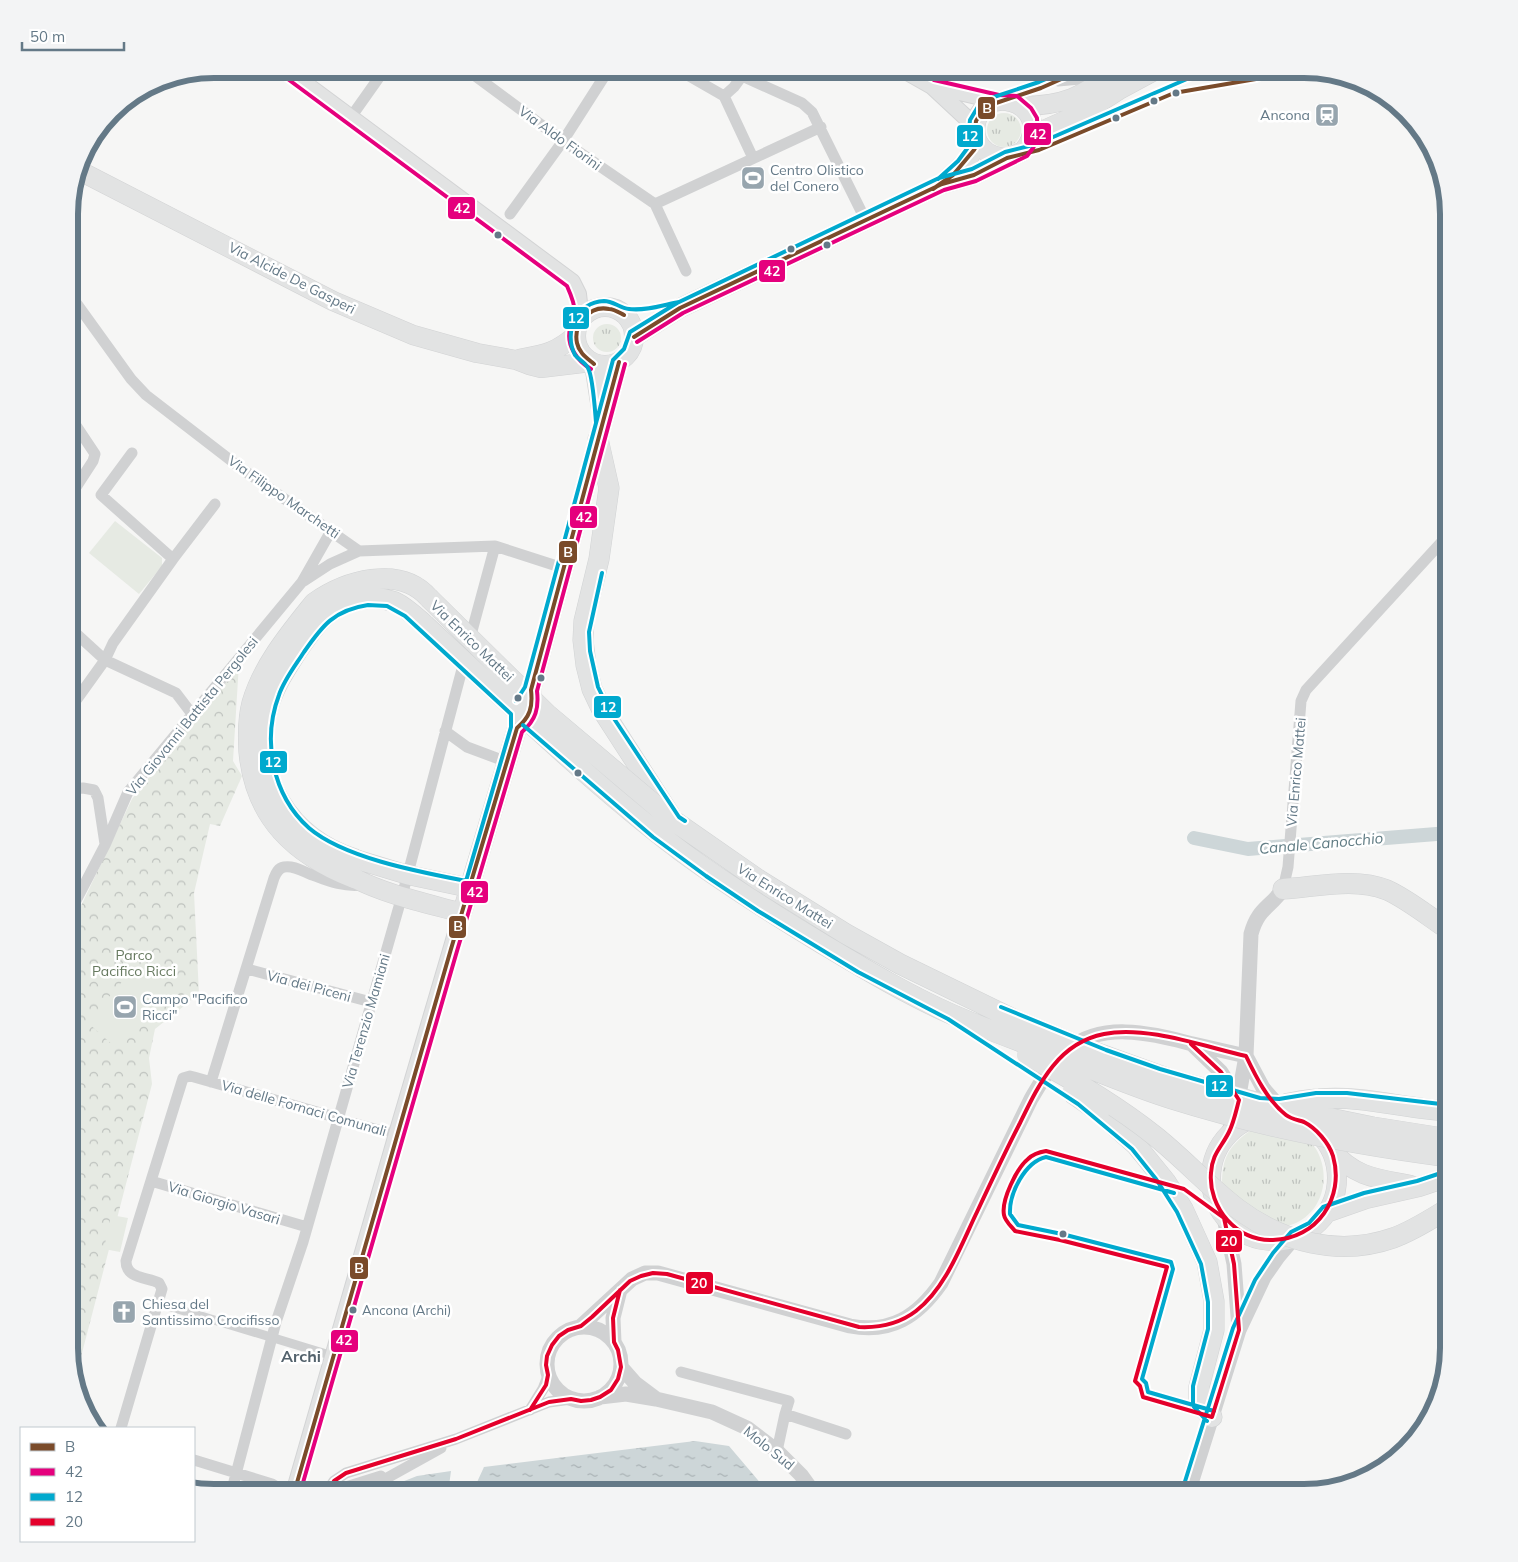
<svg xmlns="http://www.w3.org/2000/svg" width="1518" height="1562" font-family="Mulish,sans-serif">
  <defs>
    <pattern id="grass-tufts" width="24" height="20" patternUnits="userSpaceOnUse" patternTransform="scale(1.25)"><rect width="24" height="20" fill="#e6eae3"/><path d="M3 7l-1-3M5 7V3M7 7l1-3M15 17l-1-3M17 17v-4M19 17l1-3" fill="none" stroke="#bec2be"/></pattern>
    <pattern id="forest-crowns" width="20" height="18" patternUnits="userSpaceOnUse" patternTransform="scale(1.25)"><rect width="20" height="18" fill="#e6eae3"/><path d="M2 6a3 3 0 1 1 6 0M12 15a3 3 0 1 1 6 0" fill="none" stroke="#bec2be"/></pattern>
    <pattern id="water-ripples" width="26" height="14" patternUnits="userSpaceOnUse" patternTransform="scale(1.25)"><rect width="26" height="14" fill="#cdd6d8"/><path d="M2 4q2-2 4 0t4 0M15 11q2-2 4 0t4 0" fill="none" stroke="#aab2b5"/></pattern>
  </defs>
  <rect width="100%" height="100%" fill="#f6f6f5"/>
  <path fill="url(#grass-tufts)" d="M987 130a17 17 0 1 1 34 0a17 17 0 1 1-34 0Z
    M593 338a14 14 0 1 1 28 0a14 14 0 1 1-28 0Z
    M1251 1130 1303 1135C1307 1139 1313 1144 1316 1149 1331 1174 1324 1210 1296 1223 1292 1225 1286 1226 1281 1228L1222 1185C1222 1157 1229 1146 1251 1130Z"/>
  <path fill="url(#forest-crowns)" d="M239 663 233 761 242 776 220 826 210 824 194 893 199 994 155 1029 149 1058 152 1084 75 1380 69 1348V931L132 799Z"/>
  <path fill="#e6eae3" d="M115 521 162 558V566L139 594 89 553Z
    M135 967 164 992 115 1047 87 1022Z
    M111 1215 128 1218 120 1252 104 1249Z"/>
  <path fill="url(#water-ripples)" d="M695 1441 729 1446 769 1493H472L484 1467Z
    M451 1471 449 1486 445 1493H383L384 1489 417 1476Z"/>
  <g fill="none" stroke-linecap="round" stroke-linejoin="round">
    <path stroke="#cdd6d8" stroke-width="14" d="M1194 838 1248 849 1449 833"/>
    <defs>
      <path id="secondary" d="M285 69 572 282 578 294 581 321
        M902 69 932 86 975 126
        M934 86 998 101
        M294 1493 397 1134 462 913"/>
      <path id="primary" d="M1021 106C1069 106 1083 94 1121 69
        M1032 137 1046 129 1086 111 1119 90 1158 69
        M78 170 333 301 413 335 477 353 516 360 529 365 541 368 591 362
        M945 181 966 162 978 143
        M576 336a29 29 0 1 1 58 0a29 29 0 1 1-58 0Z
        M634 337 680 308 942 184 974 175 1023 151C1031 142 1035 131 1031 119 1028 111 1020 104 1011 102 971 91 958 156 1007 158
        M519 359C545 354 555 353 576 335
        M594 364 601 409
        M517 728C532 716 533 708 531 690L619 362
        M355 859 408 875 470 888
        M354 878C387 895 426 903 462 913L517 728V717
        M1211 1178a63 63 0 1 1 126 0a63 63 0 1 1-126 0Z
        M1331 1149C1353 1177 1378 1179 1411 1185
        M1326 1213 1366 1199 1419 1187 1449 1177"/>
      <path id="trunk" d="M598 439 609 488 599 559 584 621 583 640 586 665 592 689 601 708 670 815
        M355 859C289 839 250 776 268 708 274 686 286 669 298 650 305 640 312 629 321 620 339 601 369 593 395 602 406 607 416 617 425 625
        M354 878C295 855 255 818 249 752 248 736 248 718 252 703 263 665 290 633 314 603 345 581 400 564 429 598
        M1283 889C1316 887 1355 877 1387 890 1409 900 1429 917 1449 930
        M1099 1112 1136 1145 1166 1182 1183 1209 1207 1262 1214 1301V1330L1199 1387V1403L1212 1417"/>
    </defs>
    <use href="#secondary" stroke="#d3d4d5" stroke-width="18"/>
    <use href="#primary" stroke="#d2d3d4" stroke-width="20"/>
    <use href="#trunk" stroke="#d1d3d4" stroke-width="21"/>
    <path stroke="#d0d1d2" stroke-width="9" d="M338 1118 397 1134
      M158 1303 333 1356"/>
    <path stroke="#d0d1d2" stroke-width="11" d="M466 69 563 141 655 204 821 127
      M677 69 724 96 734 87 742 76 802 103 812 112 866 221
      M1059 69 1058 81 1080 79 1110 70
      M724 96 753 158
      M351 117 385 69
      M655 204 686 271
      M510 214 563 141 609 69
      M69 293 131 379 146 395 242 469 359 551
      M132 453 101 495 173 559
      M69 498 93 461 95 454 69 415
      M304 581 330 564 359 551 495 546 563 568
      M69 627 105 660 176 693 192 714
      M469 642 495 546
      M69 692 77 699 105 660 113 643 173 559 215 504
      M445 731 467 747 507 762
      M69 789 83 788 94 790 98 798 105 844
      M1283 889 1288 867 1301 701 1306 690 1449 534
      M69 914 105 845 128 792 302 582 331 531
      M247 969 371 1002
      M211 1082 274 878C276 873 278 868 284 867 295 865 305 873 315 876 330 882 345 887 362 885
      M151 1181 307 1227
      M681 1372 789 1401 785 1414
      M530 1410 543 1389 548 1376
      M121 1428 162 1289 159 1283C147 1277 126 1279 126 1261L183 1078 190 1076 194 1077 338 1118
      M777 1451 785 1414 846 1434
      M194 1460 272 1484 287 1493
      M231 1493 276 1322 303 1242 402 896 465 658
      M326 1493 334 1481 346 1473 456 1439 549 1402 571 1399
      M333 1493 349 1486 381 1476
      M360 1493 441 1448"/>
    <path stroke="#d0d1d2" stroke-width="15" d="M1193 1045 1221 1072 1239 1100
      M1246 1056 1263 1088 1282 1110
      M1228 1134 1237 1106 1246 1056 1251 934C1258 908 1270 908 1283 889
      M1224 1218 1234 1264 1239 1329
      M581 1326 632 1279 645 1273H658L850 1326C891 1334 918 1316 941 1283L1031 1099C1041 1082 1052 1062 1067 1050 1104 1020 1152 1034 1193 1044 1210 1048 1228 1052 1246 1056
      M547 1364a37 37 0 1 1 74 0a37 37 0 1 1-74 0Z
      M614 1342 613 1318 620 1290
      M621 1367 635 1383 655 1398
      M600 1397 626 1394 656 1399 712 1412 747 1428 777 1451 801 1475 814 1493
      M1188 1493 1239 1330 1264 1277 1278 1257 1295 1237"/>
    <use href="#secondary" stroke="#e2e3e3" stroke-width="16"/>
    <use href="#primary" stroke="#e2e3e3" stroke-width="19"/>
    <use href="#trunk" stroke="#e2e3e3" stroke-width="20"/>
    <defs>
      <path id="trunk-bridge" d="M429 598 547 714 674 821 759 880 846 934 900 964 1015 1020 1086 1049 1172 1080 1271 1106 1373 1127 1449 1139
        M425 625C509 703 591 783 682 852 727 885 773 914 821 943 863 968 906 994 951 1014 983 1028 1017 1040 1050 1053 1090 1068 1130 1086 1172 1099 1261 1127 1356 1145 1449 1157
        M1027 1055C1072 1079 1115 1104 1155 1136 1184 1159 1209 1187 1238 1209 1282 1242 1339 1257 1393 1238 1413 1231 1431 1219 1449 1208
        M1072 1093 1099 1112
        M1285 1104C1296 1102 1308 1099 1319 1099 1363 1095 1406 1109 1449 1111"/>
    </defs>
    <use href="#trunk-bridge" stroke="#d1d3d4" stroke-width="21" stroke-linecap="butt"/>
    <use href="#trunk-bridge" stroke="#e2e3e3" stroke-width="20"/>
    <defs>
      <path id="bus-1" d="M933 189 953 175 974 150 978 143 975 130 976 121 983 110 993 104 1041 88 1084 69
        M634 337 680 308 942 184 974 175 1007 158 1039 150 1174 93 1256 79 1278 69
        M594 364C587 358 579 353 577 343 573 324 590 305 609 309 614 309 620 313 624 315
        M294 1493 451 949 517 728C530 717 533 707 531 690L619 362"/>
      <path id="bus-2" d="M281 74 567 286C571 295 575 304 575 313 574 319 572 323 570 329 566 345 577 361 591 369
        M637 342 683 313 944 190 976 181 1027 156 1033 148 1038 139 1037 118 1031 108 1017 96 999 95 934 80 915 69
        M300 1493 457 951 522 732C536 720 539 708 537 691L625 364"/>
      <path id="bus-3" d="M938 179 958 161 969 146 971 142 969 130 970 120 979 105 991 98 1039 82 1069 69
        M596 422C595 411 593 377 588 368 586 363 579 360 575 355 563 332 577 302 604 301 613 301 620 308 629 309 646 311 663 305 679 302
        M602 573 589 632 590 651 598 687 611 714 679 817 685 821
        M368 605 387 606 405 616 511 714V727L466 881C420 872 344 858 309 828 272 795 262 740 279 695 284 680 295 666 304 652 322 626 334 610 368 605Z
        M516 701 525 687 613 360 624 349 630 332 677 303 939 178 972 169 1005 152 1037 144 1210 69
        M523 725 653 837 706 876 758 911 858 972 948 1019 1078 1104 1132 1149 1156 1179 1177 1212 1201 1264 1208 1302V1329L1193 1386V1403L1194 1407 1207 1421
        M1001 1007 1106 1050 1160 1069 1260 1098 1279 1099 1316 1093H1347L1449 1105
        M1174 1193 1046 1157C1025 1162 1009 1193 1010 1214L1018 1225 1062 1234 1171 1262 1173 1269 1142 1379 1146 1383 1148 1392 1214 1411
        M1182 1491 1233 1328 1255 1280 1273 1253 1291 1232 1309 1223 1323 1207 1364 1193 1417 1181 1447 1171"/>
      <path id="bus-4" d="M1046 1151 1184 1189 1224 1218 1234 1264 1239 1330 1212 1417 1143 1397 1140 1386 1135 1381 1167 1267 1060 1240 1015 1231C1011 1226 1005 1221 1004 1215 1001 1200 1017 1168 1028 1159 1033 1154 1040 1152 1046 1151Z
        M530 1410 546 1385 548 1375 546 1365 547 1356 552 1345 559 1336 568 1330 581 1326 592 1317 630 1281 641 1276 653 1273 667 1274 859 1327C880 1328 899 1324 916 1311 946 1288 961 1245 977 1212 991 1182 1005 1152 1020 1123 1039 1084 1058 1043 1104 1034 1146 1025 1205 1047 1246 1056 1256 1077 1268 1101 1286 1115 1291 1119 1298 1120 1304 1122 1316 1128 1329 1143 1333 1156 1345 1198 1317 1239 1273 1240 1237 1242 1208 1207 1211 1173 1212 1154 1221 1148 1229 1132 1234 1122 1236 1111 1239 1100L1221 1072 1191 1044
        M326 1493 334 1481 346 1473 456 1439 549 1402 571 1399 581 1401 591 1400 600 1397 611 1390 618 1379 621 1367 618 1350 614 1342 613 1318 620 1290"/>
    </defs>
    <use href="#bus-1" stroke="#fff" stroke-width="8"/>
    <use href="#bus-2" stroke="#fff" stroke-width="8"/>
    <use href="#bus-3" stroke="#fff" stroke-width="8"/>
    <use href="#bus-4" stroke="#fff" stroke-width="8"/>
    <use href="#bus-1" stroke="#7a4b2a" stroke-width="4"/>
    <use href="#bus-2" stroke="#e5007d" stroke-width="4"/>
    <use href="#bus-3" stroke="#00a9ce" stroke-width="4"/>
    <use href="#bus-4" stroke="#e4002b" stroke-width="4"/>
  </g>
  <defs>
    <symbol id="station-square" viewBox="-11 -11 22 22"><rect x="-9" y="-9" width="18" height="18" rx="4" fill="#97a5ae" stroke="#fff"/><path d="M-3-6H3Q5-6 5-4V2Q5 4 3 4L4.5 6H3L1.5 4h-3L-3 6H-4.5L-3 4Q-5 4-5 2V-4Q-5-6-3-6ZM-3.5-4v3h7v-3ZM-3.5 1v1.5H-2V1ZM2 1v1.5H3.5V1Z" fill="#fff"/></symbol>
    <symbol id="stadium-square" viewBox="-11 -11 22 22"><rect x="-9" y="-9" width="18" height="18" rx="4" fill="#97a5ae" stroke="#fff"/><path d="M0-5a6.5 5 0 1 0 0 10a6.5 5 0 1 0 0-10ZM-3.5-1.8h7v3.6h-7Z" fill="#fff"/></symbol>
    <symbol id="church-square" viewBox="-11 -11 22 22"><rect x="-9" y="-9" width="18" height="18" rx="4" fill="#97a5ae" stroke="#fff"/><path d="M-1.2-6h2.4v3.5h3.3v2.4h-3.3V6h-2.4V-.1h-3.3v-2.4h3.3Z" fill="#fff"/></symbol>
  </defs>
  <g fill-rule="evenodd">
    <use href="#station-square" x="1313" y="101" width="28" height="28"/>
    <use href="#stadium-square" x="739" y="164" width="28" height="28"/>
    <use href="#stadium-square" x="111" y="993" width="28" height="28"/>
    <use href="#church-square" x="110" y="1298" width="28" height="28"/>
  </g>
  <g fill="#647987" stroke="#fff" stroke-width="2">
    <circle cx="1176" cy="93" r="4.5"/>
    <circle cx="1154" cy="101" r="4.5"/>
    <circle cx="1116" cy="118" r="4.5"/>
    <circle cx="498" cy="235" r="4.5"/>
    <circle cx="827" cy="245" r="4.5"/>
    <circle cx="791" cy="249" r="4.5"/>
    <circle cx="541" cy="678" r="4.5"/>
    <circle cx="518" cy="698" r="4.5"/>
    <circle cx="578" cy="773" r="4.5"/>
    <circle cx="1063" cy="1234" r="4.5"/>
    <circle cx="353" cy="1310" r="4.5"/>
  </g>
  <g text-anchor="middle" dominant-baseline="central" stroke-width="5" stroke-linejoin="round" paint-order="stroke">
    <g font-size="13" fill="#647987" stroke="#fff" text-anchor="start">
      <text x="362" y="1310">Ancona (Archi)</text>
    </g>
    <g font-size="14" fill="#647987" stroke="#fff" text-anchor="start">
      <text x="1310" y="115" text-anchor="end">Ancona</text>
      <text x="770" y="170">Centro Olistico<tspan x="770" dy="16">del Conero</tspan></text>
      <text x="142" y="999">Campo "Pacifico<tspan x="142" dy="16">Ricci"</tspan></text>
      <text x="142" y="1304">Chiesa del<tspan x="142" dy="16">Santissimo Crocifisso</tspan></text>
    </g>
    <g font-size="14" fill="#647987" stroke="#fff">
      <text transform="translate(560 138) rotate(36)">Via Aldo Fiorini</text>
      <text transform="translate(292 278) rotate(27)">Via Alcide De Gasperi</text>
      <text transform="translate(284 497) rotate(35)">Via Filippo Marchetti</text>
      <text transform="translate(472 641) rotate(44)">Via Enrico Mattei</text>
      <text transform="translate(192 716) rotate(-51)">Via Giovanni Battista Pergolesi</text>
      <text transform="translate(1296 772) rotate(-85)">Via Enrico Mattei</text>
      <text transform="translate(785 896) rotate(32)">Via Enrico Mattei</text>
      <text transform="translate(309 986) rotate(15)">Via dei Piceni</text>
      <text transform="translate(366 1021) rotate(-74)">Via Terenzio Mamiani</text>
      <text transform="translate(304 1108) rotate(16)">Via delle Fornaci Comunali</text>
      <text transform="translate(224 1203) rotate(17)">Via Giorgio Vasari</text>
      <text transform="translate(769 1448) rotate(39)">Molo Sud</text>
    </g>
    <g font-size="14" fill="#66795f" stroke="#fff">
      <text x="134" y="955">Parco<tspan x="134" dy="16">Pacifico Ricci</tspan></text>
    </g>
    <g font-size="15" font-style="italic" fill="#5f7b83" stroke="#fff">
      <text transform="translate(1321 843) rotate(-5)">Canale Canocchio</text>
    </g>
    <g font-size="16" font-weight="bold" fill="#53626c" stroke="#fff">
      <text x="301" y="1356">Archi</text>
    </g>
  </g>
  <path d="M0 0H1518V1562H0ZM214 78H1304A136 136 0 0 1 1440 214V1348A136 136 0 0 1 1304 1484H214A136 136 0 0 1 78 1348V214A136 136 0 0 1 214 78Z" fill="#f3f4f5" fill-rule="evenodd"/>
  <path fill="none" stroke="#647987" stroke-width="6" d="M214 78H1304A136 136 0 0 1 1440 214V1348A136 136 0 0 1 1304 1484H214A136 136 0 0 1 78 1348V214A136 136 0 0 1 214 78Z"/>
  <g stroke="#fff" stroke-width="2">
    <rect x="977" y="96" width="19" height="24" rx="5" fill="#7a4b2a"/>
    <rect x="1023" y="122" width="29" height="24" rx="5" fill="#e5007d"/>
    <rect x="956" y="124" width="28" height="24" rx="5" fill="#00a9ce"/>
    <rect x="447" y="196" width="29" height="24" rx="5" fill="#e5007d"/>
    <rect x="758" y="259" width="28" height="24" rx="5" fill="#e5007d"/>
    <rect x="562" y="306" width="28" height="24" rx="5" fill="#00a9ce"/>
    <rect x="569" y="505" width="29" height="24" rx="5" fill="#e5007d"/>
    <rect x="558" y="540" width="20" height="24" rx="5" fill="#7a4b2a"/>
    <rect x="593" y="695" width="29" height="24" rx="5" fill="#00a9ce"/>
    <rect x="259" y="750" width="29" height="24" rx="5" fill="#00a9ce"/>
    <rect x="460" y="880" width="29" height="24" rx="5" fill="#e5007d"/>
    <rect x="448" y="915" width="19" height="24" rx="5" fill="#7a4b2a"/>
    <rect x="1205" y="1074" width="29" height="24" rx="5" fill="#00a9ce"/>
    <rect x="1215" y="1229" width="28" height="24" rx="5" fill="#e4002b"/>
    <rect x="349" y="1256" width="20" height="24" rx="5" fill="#7a4b2a"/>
    <rect x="685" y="1271" width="29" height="24" rx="5" fill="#e4002b"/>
    <rect x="330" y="1329" width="29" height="24" rx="5" fill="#e5007d"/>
  </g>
  <g font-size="14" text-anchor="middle" font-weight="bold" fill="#fff">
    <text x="987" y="113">B</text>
    <text x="1038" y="139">42</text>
    <text x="970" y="141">12</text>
    <text x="462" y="213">42</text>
    <text x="772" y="276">42</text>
    <text x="576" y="323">12</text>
    <text x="584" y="522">42</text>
    <text x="568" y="557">B</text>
    <text x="608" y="712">12</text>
    <text x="273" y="767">12</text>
    <text x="475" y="897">42</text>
    <text x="458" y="931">B</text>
    <text x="1219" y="1091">12</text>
    <text x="1229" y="1246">20</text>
    <text x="359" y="1273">B</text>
    <text x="699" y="1288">20</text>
    <text x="344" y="1345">42</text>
  </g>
  <rect x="20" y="1427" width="175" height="115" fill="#ffffff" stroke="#c1c9cf"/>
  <rect x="30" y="1443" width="25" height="8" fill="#7a4b2a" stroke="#c1c9cf"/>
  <text x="65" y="1452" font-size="15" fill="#647987">B</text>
  <rect x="30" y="1468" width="25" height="8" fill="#e5007d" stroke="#c1c9cf"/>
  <text x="65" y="1477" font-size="15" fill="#647987">42</text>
  <rect x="30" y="1493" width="25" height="8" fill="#00a9ce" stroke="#c1c9cf"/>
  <text x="65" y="1502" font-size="15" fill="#647987">12</text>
  <rect x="30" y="1518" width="25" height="8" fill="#e4002b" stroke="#c1c9cf"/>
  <text x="65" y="1527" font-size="15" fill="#647987">20</text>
  <path d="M22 42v8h102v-8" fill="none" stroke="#647987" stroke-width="2.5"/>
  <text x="30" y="42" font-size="15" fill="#647987" stroke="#ffffff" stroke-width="4" paint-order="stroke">50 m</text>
</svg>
